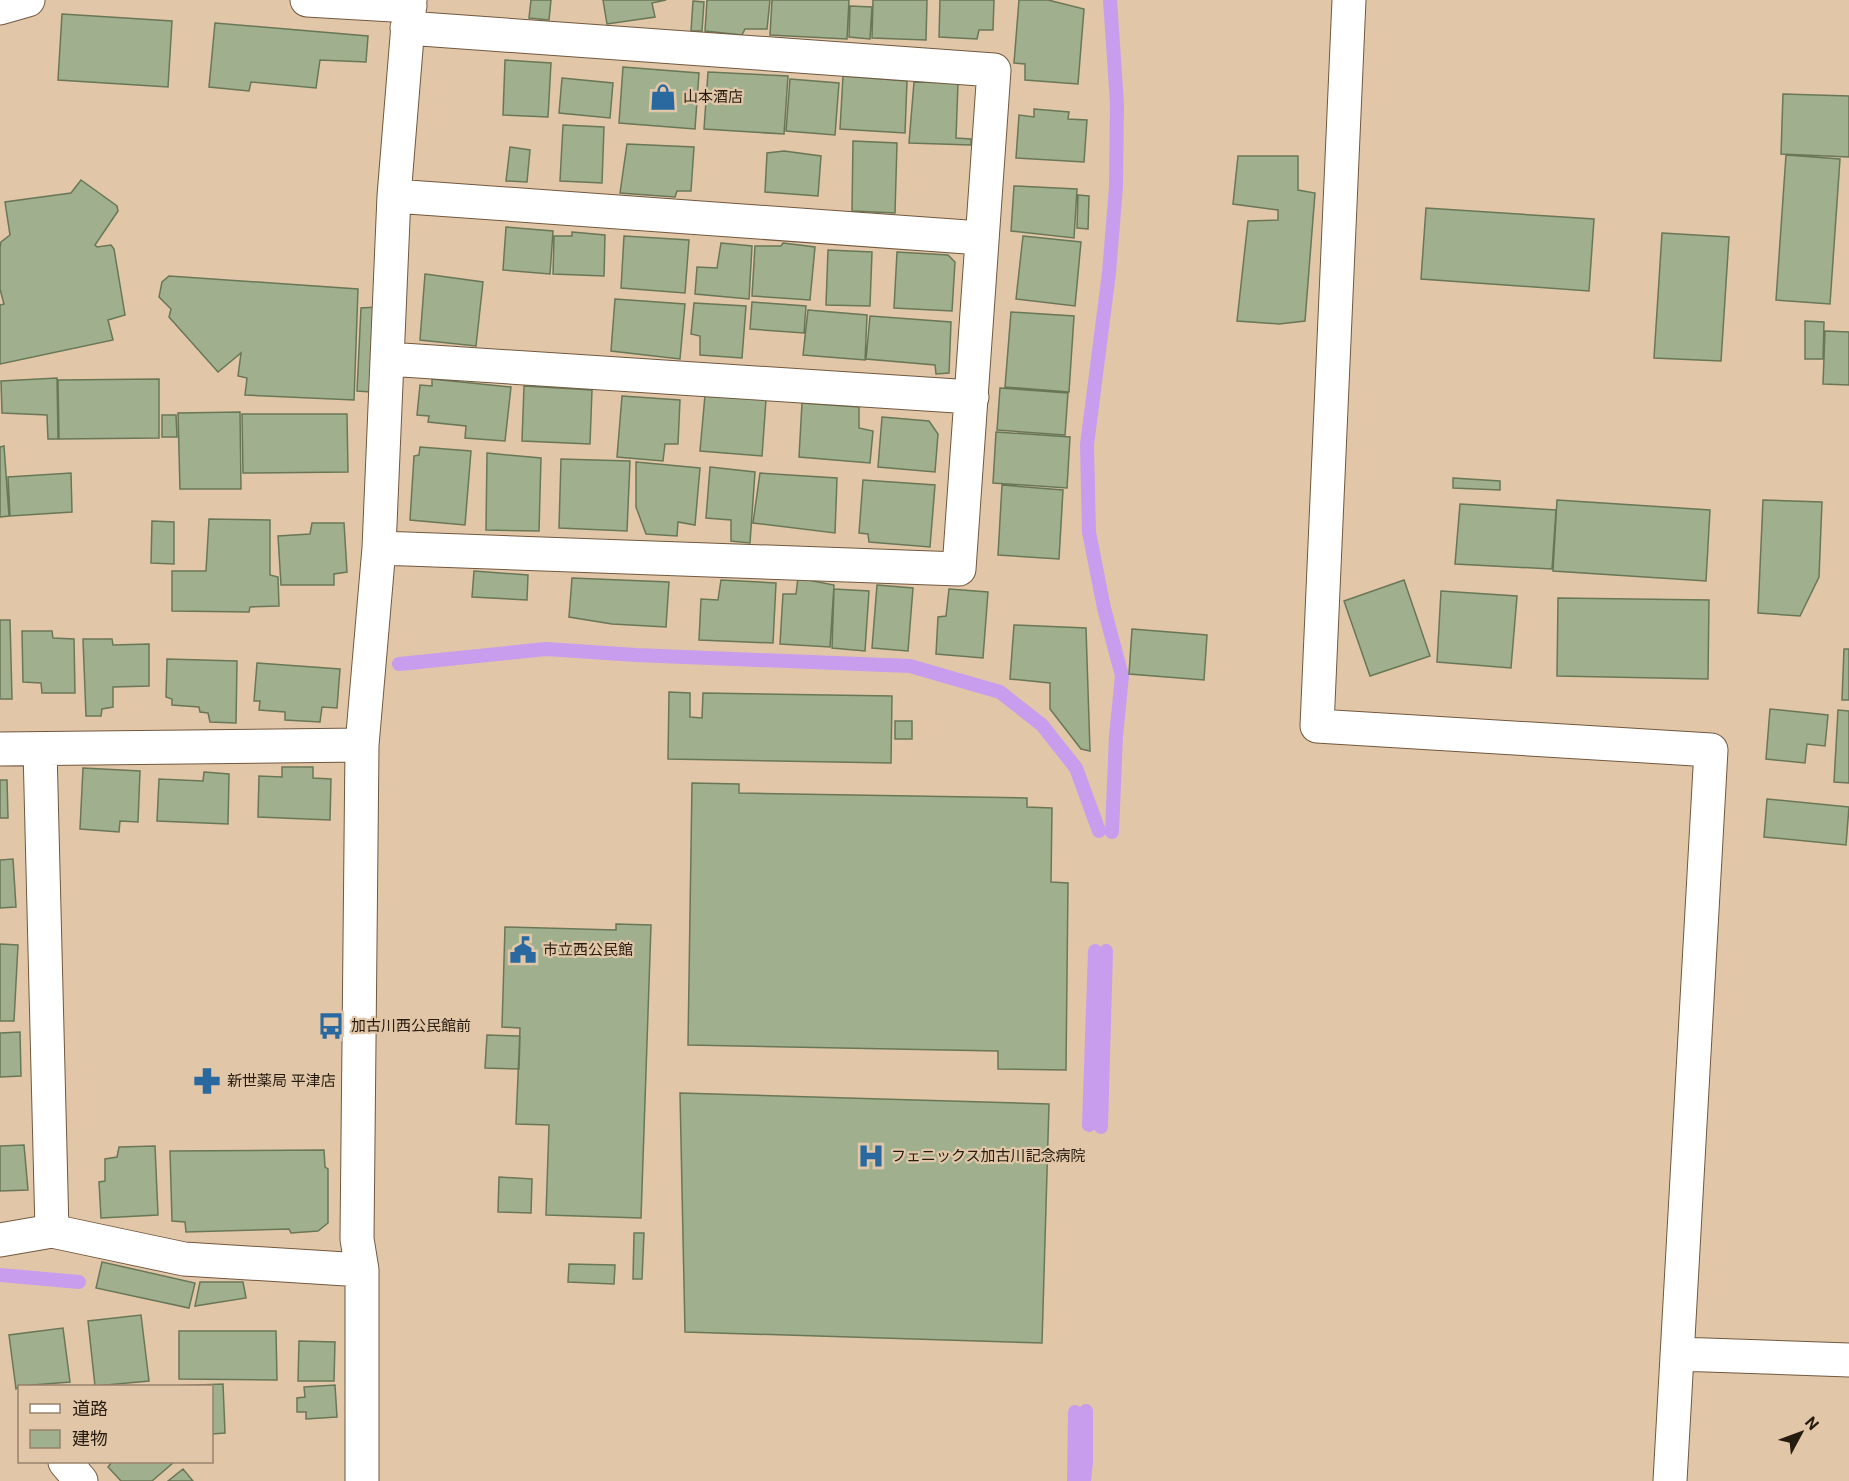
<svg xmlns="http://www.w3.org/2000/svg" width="1849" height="1481" font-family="Roboto,'Noto Sans JP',sans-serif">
  <rect width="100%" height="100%" fill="#e2c6a8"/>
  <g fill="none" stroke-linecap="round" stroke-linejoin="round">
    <path stroke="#c89dee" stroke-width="14" d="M1110 0 1117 103 1116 187 1109 273 1087 445 1089 532 1104 608 1122 676 1116 736 1112 832
      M399 664 546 649 636 655 910 666 1000 692 1042 725 1076 768 1099 831
      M1089 1125 1095 951
      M1101 1127 1106 951
      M0 1275 79 1282
      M1074 1481 1075 1412
      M1084 1481 1086 1462V1411"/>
  </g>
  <path fill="#a0b08e" stroke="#697757" stroke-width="1.5" d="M531 0H551L549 20 529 18Z
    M603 0H666L652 3 655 17 607 24Z
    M707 0H770L767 29H745L742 35 705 31Z
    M772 0H849L847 39 770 35Z
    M873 0H927L926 40 872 38Z
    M940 0H994L993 30H979L977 39 939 37Z
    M1019 0H1048L1084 9 1078 84 1025 80V64L1014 63Z
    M693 1 704 2 702 31H691Z
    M850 6 872 7 870 39 849 37Z
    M62 14 172 21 168 87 58 80Z
    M215 23 368 36 366 62 320 60 316 88 251 82 249 91 209 87Z
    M505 60 551 63 548 117 503 115Z
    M623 67 699 73 695 129 619 123Z
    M708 72 788 76 784 134 704 129Z
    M843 76 907 81 905 133 840 129Z
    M562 78 613 83 610 118 559 113Z
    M790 79 839 83 835 135 786 131Z
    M914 82 958 83 956 138 971 139V145L909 143Z
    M1783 94 1849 96V157L1781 154Z
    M1034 109 1069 112 1068 119 1087 120 1084 162 1016 158 1019 115 1034 117Z
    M563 125 604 127 602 183 560 181Z
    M853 141 897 143 895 213 852 211Z
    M627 144 694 147 691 191H677L675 197 620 193Z
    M510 147 530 150 527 182 506 181Z
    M784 151 821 156 818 196 765 192 767 153Z
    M1786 155 1840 159 1830 304 1776 300Z
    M1238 156H1298V190L1315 193 1305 321 1279 324 1237 321 1248 221 1278 220V210L1233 204Z
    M81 180 117 206 118 211 95 245 97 247 111 245 114 249 125 315 108 320 113 340 0 364V305L4 304 0 289V248L1 242 10 235 5 202 71 193Z
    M1014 186 1077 189 1074 238 1011 231Z
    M1078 195 1089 196 1088 229 1077 228Z
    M1426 208 1594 219 1589 291 1421 279Z
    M506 227 553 231 550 274 503 270Z
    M572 232 605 235 604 276 553 274 554 236H572Z
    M1662 233 1729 237 1721 361 1654 358Z
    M624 236 689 240 685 293 621 288Z
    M1023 236 1081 242 1075 306 1016 299Z
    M721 243 752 246 749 299 695 294 697 267 717 268Z
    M783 243 815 247 810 300 752 296 755 246H781Z
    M828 250 872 252 870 306 826 305Z
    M897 252 948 255 955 262 952 311 894 308Z
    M425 274 483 282 476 346 420 340Z
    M169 276 358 289 354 400 245 395 247 378 238 376 241 353 218 372 169 317 171 309 159 297 162 282Z
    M615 299 685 304 680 359 611 351Z
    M752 302 806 306 804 333 750 329Z
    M694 303 746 306 742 358 700 355V336L691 334Z
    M377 307 371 392 357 391 361 308Z
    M808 310 867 315 865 360 803 355Z
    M1011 312 1074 316 1069 392 1005 387Z
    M870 316 951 322 949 373 936 374 935 365 866 359Z
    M1805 321 1824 322 1823 359H1805Z
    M1825 331 1849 332V385L1823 384Z
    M57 378 58 439H48L47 415 2 413 1 381Z
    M159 379V438L59 439 58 380Z
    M432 379 511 387 505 441 465 438 466 426 428 422 429 416 417 415 420 385 432 386Z
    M524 386 592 390 590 444 522 441Z
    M1000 388 1068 393 1065 435 997 430Z
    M705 395 766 400 762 456 700 451Z
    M622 396 680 400 678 444H665L663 461 617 457Z
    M802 403 859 407V428L873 431 870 463 799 457Z
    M240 412 241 489H180L178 413Z
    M242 414H347L348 472 243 473Z
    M162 415H176L177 437H162Z
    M882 417 929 421 938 434 935 472 878 467Z
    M996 432 1070 437 1067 488 993 483Z
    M4 446 9 516 0 517V447Z
    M420 447 471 451 465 525 410 520 414 456 419 455Z
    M487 453 541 458 539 531 486 530Z
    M561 459 630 461 627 531 559 528Z
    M636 462 700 468 695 525 678 522 677 536 646 534 636 507Z
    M710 467 755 472 750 543 731 541V520L706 518Z
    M71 473 72 512 10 516 8 477Z
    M760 473 837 478 835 533 753 523Z
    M1453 478 1500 481V490L1453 488Z
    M863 480 935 485 930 547 869 542 868 534 859 533Z
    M1002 485 1063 490 1059 559 998 555Z
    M1557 500 1710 510 1706 581 1553 571Z
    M1763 500 1822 502 1819 577 1800 616 1758 613Z
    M1460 504 1556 510 1552 569 1455 564Z
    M209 519 270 520V575L278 577 279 606 250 607 249 612 172 611V571H206Z
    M152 521 174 522V564L151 563Z
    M312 523H344L347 572 334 574V585H281L278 536 310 534Z
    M474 571 528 575 527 600 472 597Z
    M572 578 669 582 666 627 612 624 569 617Z
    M798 578 834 585 830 647 780 644 783 594H796Z
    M721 580 776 583 773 643 699 640 701 599 718 600Z
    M1404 580 1430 656 1370 676 1344 601Z
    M877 585 913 588 908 651 872 648Z
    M834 589 869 591 865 651 832 648Z
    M949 589 988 592 983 658 936 654 938 617 946 616Z
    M1441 591 1517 596 1511 668 1437 662Z
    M1558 598 1709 600 1708 679 1557 676Z
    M0 620H10L12 699H0Z
    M1014 625 1086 628 1090 751 1081 749 1050 709V683L1010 679Z
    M1132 629 1207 635 1204 680 1129 674Z
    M22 631H52L53 638 74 639 75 693H42L41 683 23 682Z
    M83 639H112L113 645 149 644V686L113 687V707L102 709 101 716H86Z
    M1844 649H1849V700H1842Z
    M167 659 237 661 236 723 210 722 208 713 200 712 199 707 172 705V699L166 697Z
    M257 663 340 669 337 708 322 707 320 722 285 720V712L259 710 260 701H254Z
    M669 692 690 693V717L702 718 703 693 892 696 891 763 668 759Z
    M1770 709 1828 715 1825 746 1807 744 1805 763 1766 759Z
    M1838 710 1849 711V783L1834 782Z
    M895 721H912V739H895Z
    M282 767H313V778L331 779 330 820 258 817 259 776 282 777Z
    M83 768 140 771 138 822 120 821 119 832 80 829Z
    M204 772 229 774 228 824 157 821 159 779 203 781Z
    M0 780H7L8 818H0Z
    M692 783 739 784V793L1027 798V807L1052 808 1051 882 1068 883 1066 1070 998 1069V1051L688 1045Z
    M1767 799 1849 807 1846 845 1764 837Z
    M13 859 16 907 0 908V860Z
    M616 924 651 925 641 1218 546 1215 549 1125 516 1124 520 1028 502 1027 505 927 616 930Z
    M0 944 18 945 14 1021H0Z
    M20 1032 21 1076 0 1077V1033Z
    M487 1035 520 1036 519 1069 485 1068Z
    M680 1093 1049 1104 1042 1343 685 1332Z
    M24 1145 28 1190 0 1191V1146Z
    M155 1146 158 1215 101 1218 99 1182 105 1181V1159L117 1157 119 1147Z
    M324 1150 325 1167 328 1169V1223L318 1231 291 1233 289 1229 186 1232 185 1222 172 1221 170 1151Z
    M499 1177 532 1179 531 1213 498 1212Z
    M634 1233H644L642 1279H633Z
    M102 1262 195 1283 189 1308 96 1288Z
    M569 1264 615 1265 614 1284 568 1282Z
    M200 1282H243L246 1298 195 1306Z
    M141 1315 149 1381 95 1386 88 1321Z
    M63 1328 70 1382 20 1386 16 1389 9 1335Z
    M179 1331H276L277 1380 179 1379Z
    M299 1341 335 1342 334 1381H298Z
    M223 1384 225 1433 212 1434V1386H171Z
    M335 1385 337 1417 306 1419V1412H297V1398L305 1397 304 1387Z
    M112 1462H174L152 1481H121L108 1467Z
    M183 1469 193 1481H168Z"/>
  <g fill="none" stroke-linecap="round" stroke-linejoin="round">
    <defs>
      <path id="minor" d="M307 0 410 6
        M1349 0 1317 726 1711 750 1670 1481
        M0 8 28 0
        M394 196 981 238
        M387 359 972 397
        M379 548 959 569 994 70 407 28
        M0 749 362 745
        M40 749 52 1231
        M0 1240 52 1231 184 1259 362 1270
        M1677 1354 1849 1360
        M65 1462 81 1481
        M362 1481V1270L357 1239 362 745 379 548 394 196 410 0"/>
    </defs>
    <use href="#minor" stroke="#71583e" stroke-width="35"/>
    <use href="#minor" stroke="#fff" stroke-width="33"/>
  </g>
  <defs>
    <symbol id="shop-bare" viewBox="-9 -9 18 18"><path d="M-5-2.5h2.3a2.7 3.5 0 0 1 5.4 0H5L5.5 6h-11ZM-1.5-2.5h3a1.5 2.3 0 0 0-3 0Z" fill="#29699f" stroke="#e2c6a8" stroke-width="2.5" paint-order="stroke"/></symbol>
    <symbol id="civic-bare" viewBox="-9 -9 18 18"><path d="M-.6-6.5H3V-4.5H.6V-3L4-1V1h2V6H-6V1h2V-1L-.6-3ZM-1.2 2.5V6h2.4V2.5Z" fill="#29699f" stroke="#e2c6a8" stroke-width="2.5" paint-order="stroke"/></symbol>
    <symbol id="bus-bare" viewBox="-9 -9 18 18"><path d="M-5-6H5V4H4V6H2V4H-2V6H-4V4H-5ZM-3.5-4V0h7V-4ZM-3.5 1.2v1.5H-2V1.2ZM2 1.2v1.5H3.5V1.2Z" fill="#29699f" stroke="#e2c6a8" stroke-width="2.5" paint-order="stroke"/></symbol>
    <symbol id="pharmacy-bare" viewBox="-9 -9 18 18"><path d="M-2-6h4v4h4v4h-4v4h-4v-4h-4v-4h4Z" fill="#29699f" stroke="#e2c6a8" stroke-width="2.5" paint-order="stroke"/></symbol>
    <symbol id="hospital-bare" viewBox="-9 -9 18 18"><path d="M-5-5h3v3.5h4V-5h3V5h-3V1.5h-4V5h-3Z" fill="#29699f" stroke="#e2c6a8" stroke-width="2.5" paint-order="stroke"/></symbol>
  </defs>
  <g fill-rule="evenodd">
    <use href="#shop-bare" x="644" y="78" width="38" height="38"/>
    <use href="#civic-bare" x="504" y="931" width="38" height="38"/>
    <use href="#bus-bare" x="312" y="1007" width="38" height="38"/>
    <use href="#pharmacy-bare" x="188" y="1062" width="38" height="38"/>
    <use href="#hospital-bare" x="852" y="1137" width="38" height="38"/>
  </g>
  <g text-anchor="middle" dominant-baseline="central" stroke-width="4.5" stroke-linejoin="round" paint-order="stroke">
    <g font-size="15" fill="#251b10" stroke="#e2c6a8" text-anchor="start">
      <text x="683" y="97">山本酒店</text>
      <text x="543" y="950">市立西公民館</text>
      <text x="351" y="1026">加古川西公民館前</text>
      <text x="227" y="1081">新世薬局 平津店</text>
      <text x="891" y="1156">フェニックス加古川記念病院</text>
    </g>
  </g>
  <rect x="18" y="1385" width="195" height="78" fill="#e2c6a8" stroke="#96826b" stroke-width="1.5"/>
  <rect x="30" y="1404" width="30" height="9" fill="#ffffff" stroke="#96826b" stroke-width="1.5"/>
  <text x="72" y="1415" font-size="18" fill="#251b10">道路</text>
  <rect x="30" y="1430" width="30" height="18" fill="#a0b08e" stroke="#96826b" stroke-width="1.5"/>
  <text x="72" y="1445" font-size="18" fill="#251b10">建物</text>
  <g transform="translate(1801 1433) rotate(49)" stroke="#e2c6a8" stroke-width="4.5" paint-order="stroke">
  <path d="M0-4.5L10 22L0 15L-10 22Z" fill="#251b10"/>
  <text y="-9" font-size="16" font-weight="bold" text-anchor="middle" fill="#251b10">N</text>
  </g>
</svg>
